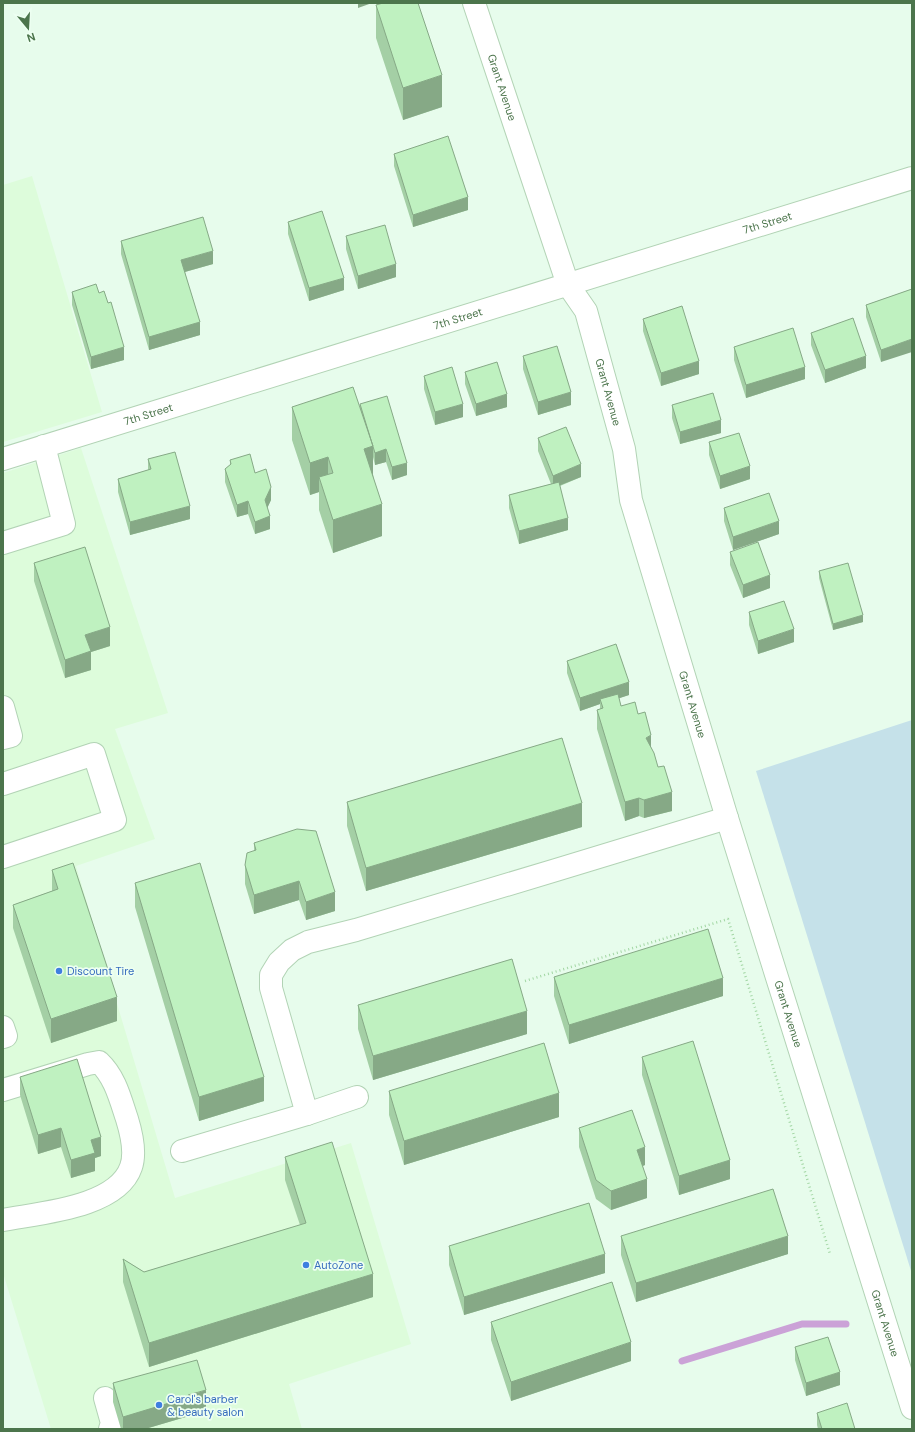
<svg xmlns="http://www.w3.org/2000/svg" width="915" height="1432" font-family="'DM Sans',sans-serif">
  <rect width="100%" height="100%" fill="#e7fcec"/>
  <path fill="#ddfcdb" d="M32 176 102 412 3 442V185Z
    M81 448 168 713 115 729 155 839 76 866 175 1198 351 1143 411 1344 289 1384 302 1429H51L3 1273V473Z"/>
  <path fill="#c5e1e9" d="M912 720V1274L756 771Z"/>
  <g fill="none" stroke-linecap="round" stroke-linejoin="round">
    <path stroke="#cba2d7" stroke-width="7" d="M682 1361 802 1324H846"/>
    <defs>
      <g id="minor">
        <path id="s1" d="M474 3 568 285 586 311 589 322 624 449 631 500 727 818 912 1408"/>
        <path id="s2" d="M3 459 912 178"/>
        <path d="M3 543 64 524 44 446"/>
        <path d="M3 707 11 736 3 738"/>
        <path d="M3 784 94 754 115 820 3 857"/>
        <path d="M3 1027 6 1036 3 1037"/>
        <path d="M3 1090 88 1064 99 1062C115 1077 120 1098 127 1119 131 1132 136 1153 131 1167 117 1208 38 1213 3 1220"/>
        <path d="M307 1114 357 1097"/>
        <path d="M182 1151 307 1114 271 988V975L279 962 292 950 308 942 356 930 556 870 727 818"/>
        <path d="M105 1398 112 1423 110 1429"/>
      </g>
    </defs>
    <use href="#minor" stroke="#b2d3b5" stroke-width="24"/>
    <path stroke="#a2d6a3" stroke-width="2.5" stroke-dasharray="1 3" stroke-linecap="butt" d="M525 981 728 919 830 1254"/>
    <use href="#minor" stroke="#fff" stroke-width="22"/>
  </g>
  <path fill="#a4cfa5" d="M376 5 442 107 403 120 376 38Z
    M394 154 468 210 413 227 394 166Z
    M288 222 344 290 309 301 288 234Z
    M346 236 396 277 358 289 346 249Z
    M121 241 213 264 185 272 200 335 149 350 121 254Z
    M912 289 881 362 866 317V305Z
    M72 292 99 293 124 360 91 369 72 305Z
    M643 319 699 374 661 386 643 331Z
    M811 333 866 368 825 383 811 345Z
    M734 347 805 379 746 398 734 360Z
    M523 356 571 405 538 415 523 369Z
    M465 372 507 407 476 416 465 384Z
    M424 376 463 417 435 425 424 389Z
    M360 404 407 475 392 480 386 462 375 465 373 457V474L382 536 333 553 319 510V492L310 495 292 440V407L360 409Z
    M672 405 721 433 680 444 672 418Z
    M538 438 581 477 560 486 568 530 519 544 509 508V495L551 484 538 451Z
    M709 442 750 479 720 489 709 455Z
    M148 459 190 519 130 535 118 492V479L148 470Z
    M230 460 255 473 271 500 267 508 270 529 255 534 248 514 237 517 225 482V469L230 465Z
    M724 508 779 534 733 550 724 521Z
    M730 552 770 588 743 598 730 565Z
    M34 563 110 646 91 652V670L65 678 34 581Z
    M819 571 863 622 833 630 819 578Z
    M749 612 794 642 758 654 749 625Z
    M567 661 629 695 619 698 621 706 638 714 651 748 672 811 644 818 639 816 625 821 597 729V710L600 709V704L580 711 567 673Z
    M347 802 582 827 366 891 347 826Z
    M254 843 335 911 306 920 299 900 254 914 245 884V865L254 851Z
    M52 870 117 1021 51 1043 13 928V905L52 891Z
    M135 883 264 1101 199 1121 135 907Z
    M554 977 723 996 569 1044 554 996Z
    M358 1005 527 1034 373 1080 358 1029Z
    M642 1057 730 1179 679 1195 642 1075Z
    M20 1077 101 1156 95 1158V1171L71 1178 61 1147 38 1154 20 1095Z
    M389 1091 559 1117 404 1165 389 1115Z
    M579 1128 645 1165 643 1166 647 1198 611 1210 596 1199 579 1147Z
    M285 1157 373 1297 149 1367 123 1282V1259L144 1272 300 1225 285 1180Z
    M621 1236 788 1254 636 1302 621 1255Z
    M449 1246 605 1273 464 1315 449 1265Z
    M491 1322 631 1361 511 1401 491 1340Z
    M795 1347 840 1385 806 1396 795 1360Z
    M113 1383 206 1409 189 1414V1416L145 1429H121L113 1402Z
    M817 1413 855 1429H818L817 1425Z"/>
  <path fill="#86a986" d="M358 3H372L358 8Z
    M442 75V107L403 120V88Z
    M468 197V210L413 227V215Z
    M213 251V264L181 273V260Z
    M396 264V277L358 289V276Z
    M344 278V290L309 301V288Z
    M200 322V335L149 350V337Z
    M912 339V352L881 362V350Z
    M124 347V360L91 369V357Z
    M866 356V368L825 383V370Z
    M699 361V374L661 386V373Z
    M805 367V379L746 398V385Z
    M571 392V405L538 415V402Z
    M507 394V407L476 416V404Z
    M463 404V417L435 425V412Z
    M721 420V433L680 444V432Z
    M373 446V479L364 449Z
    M386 449V462L375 465V453Z
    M328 457V490L319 477V492L310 495V463Z
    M407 463V475L392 480V467Z
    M581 464V477L553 488V476Z
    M750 466V479L720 489V476Z
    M271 487V500L265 513V500Z
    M248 501V514L237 517V505Z
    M382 504V536L333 553V520Z
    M190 506V519L130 535V522Z
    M270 516V529L255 534V522Z
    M568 518V530L519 544V531Z
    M779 521V534L733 550V537Z
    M770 575V588L743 598V585Z
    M863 615V622L833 630V624Z
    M110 627V646L91 652V670L65 678V660L85 635Z
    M794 629V642L758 654V641Z
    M629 682V695L602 704 600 699V704L580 711V698Z
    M651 735V753L646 738Z
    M672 792V811L644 818V800Z
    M639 798V816L625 821V802Z
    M582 803V827L366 891V868Z
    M299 881V900L254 914V895Z
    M335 892V911L306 920V902Z
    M723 978V996L569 1044V1025Z
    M117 997V1021L51 1043V1019Z
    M527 1011V1034L373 1080V1056Z
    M264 1077V1101L199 1121V1097Z
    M559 1093V1117L404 1165V1141Z
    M61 1128V1147L38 1154V1135Z
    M101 1137V1156L95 1158V1171L71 1178V1160L91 1140Z
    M645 1147V1165L637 1168V1150Z
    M730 1160V1179L679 1195V1176Z
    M647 1179V1198L611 1210V1191Z
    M788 1236V1254L636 1302V1283Z
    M605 1254V1273L464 1315V1297Z
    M373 1274V1297L149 1367V1343Z
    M631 1342V1361L511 1401V1382Z
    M840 1372V1385L806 1396V1383Z
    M206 1390V1409L189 1414V1416L145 1429H123V1417Z"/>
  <path fill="#bff1c0" stroke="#86a986" d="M383 3H418L442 75 403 88 376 5Z
    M448 136 468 197 413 215 394 154Z
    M322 211 344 278 309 288 288 222Z
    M203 217 213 251 181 260 200 322 149 337 121 241Z
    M385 225 396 264 358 276 346 236Z
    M96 284 99 293 104 291 108 303 111 302 124 347 91 357 72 292Z
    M912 289V339L881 350 866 305Z
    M682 306 699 361 661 373 643 319Z
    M853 318 866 356 825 370 811 333Z
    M793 328 805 367 746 385 734 347Z
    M557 346 571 392 538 402 523 356Z
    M497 362 507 394 476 404 465 372Z
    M452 367 463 404 435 412 424 376Z
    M353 387 373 446 364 449 382 504 333 520 319 477 333 473 328 457 310 463 292 407Z
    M713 393 721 420 680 432 672 405Z
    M387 396 407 463 392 467 386 449 375 453 360 404Z
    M566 427 581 464 553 476 538 438Z
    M739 433 750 466 720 476 709 442Z
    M175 452 190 506 130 522 118 479 151 469 148 459Z
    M250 454 255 473 266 469 271 487 265 500 270 516 255 522 248 501 237 505 225 469 231 464 230 460Z
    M559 482 568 518 519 531 509 495Z
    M769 493 779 521 733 537 724 508Z
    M758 542 770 575 743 585 730 552Z
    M85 547 110 627 85 635 91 651 65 660 34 563Z
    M848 563 863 615 833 624 819 571Z
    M784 601 794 629 758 641 749 612Z
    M616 644 629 682 580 698 567 661Z
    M618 694 621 706 635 702 638 714 645 712 651 735 646 738 654 753 658 767 664 766 672 792 644 800 639 798 625 802 597 710 603 708 600 699Z
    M562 738 582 803 366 868 347 802Z
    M297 829 316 831 335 892 306 902 299 881 254 895 245 865 247 853 256 850 254 843Z
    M73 863 117 997 51 1019 13 905 58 889 52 870Z
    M200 863 264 1077 199 1097 135 883Z
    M708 929 723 978 569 1025 554 977Z
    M512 959 527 1011 373 1056 358 1005Z
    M693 1041 730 1160 679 1176 642 1057Z
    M544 1043 559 1093 404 1141 389 1091Z
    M77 1059 101 1137 91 1140 95 1153 71 1160 61 1128 38 1135 20 1077Z
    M632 1110 645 1147 637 1150 647 1179 611 1191 596 1180 579 1128Z
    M332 1142 373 1274 149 1343 123 1259 144 1272 306 1223 285 1157Z
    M773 1189 788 1236 636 1283 621 1236Z
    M589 1203 605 1254 464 1297 449 1246Z
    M612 1282 631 1342 511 1382 491 1322Z
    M828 1337 840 1372 806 1383 795 1347Z
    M197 1360 206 1390 188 1395 189 1397 123 1417 113 1383Z
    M847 1403 855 1429H822L817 1413Z"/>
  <g fill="#3f7fe0" stroke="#edfff1" stroke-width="1.5">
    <circle cx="59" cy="971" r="4"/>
    <circle cx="306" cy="1265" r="4"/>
    <circle cx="159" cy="1405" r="4"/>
  </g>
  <g text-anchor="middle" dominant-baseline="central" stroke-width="3.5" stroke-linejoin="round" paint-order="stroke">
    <g font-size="11" fill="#4c754c" stroke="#edfff1">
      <text stroke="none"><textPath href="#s1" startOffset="89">Grant Avenue</textPath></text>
      <text stroke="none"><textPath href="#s2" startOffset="800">7th Street</textPath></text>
      <text stroke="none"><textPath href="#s2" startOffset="476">7th Street</textPath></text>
      <text stroke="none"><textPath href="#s1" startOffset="413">Grant Avenue</textPath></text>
      <text stroke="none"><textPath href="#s2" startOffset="152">7th Street</textPath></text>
      <text stroke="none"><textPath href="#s1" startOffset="737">Grant Avenue</textPath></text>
      <text stroke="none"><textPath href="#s1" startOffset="1061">Grant Avenue</textPath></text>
      <text stroke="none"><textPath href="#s1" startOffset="1385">Grant Avenue</textPath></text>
    </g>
    <g font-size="11" fill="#366cbe" stroke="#edfff1" text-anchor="start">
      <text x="67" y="971">Discount Tire</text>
      <text x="314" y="1265">AutoZone</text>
      <text x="167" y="1399">Carol's barber<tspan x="167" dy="13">&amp; beauty salon</tspan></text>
    </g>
  </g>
  <rect width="915" height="1432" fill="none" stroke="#4c754c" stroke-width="8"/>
  <g transform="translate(28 28) rotate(162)" stroke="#edfff1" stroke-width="3" paint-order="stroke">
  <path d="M0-3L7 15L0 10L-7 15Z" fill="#4c754c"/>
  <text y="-6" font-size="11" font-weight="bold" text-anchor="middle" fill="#4c754c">N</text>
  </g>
</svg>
